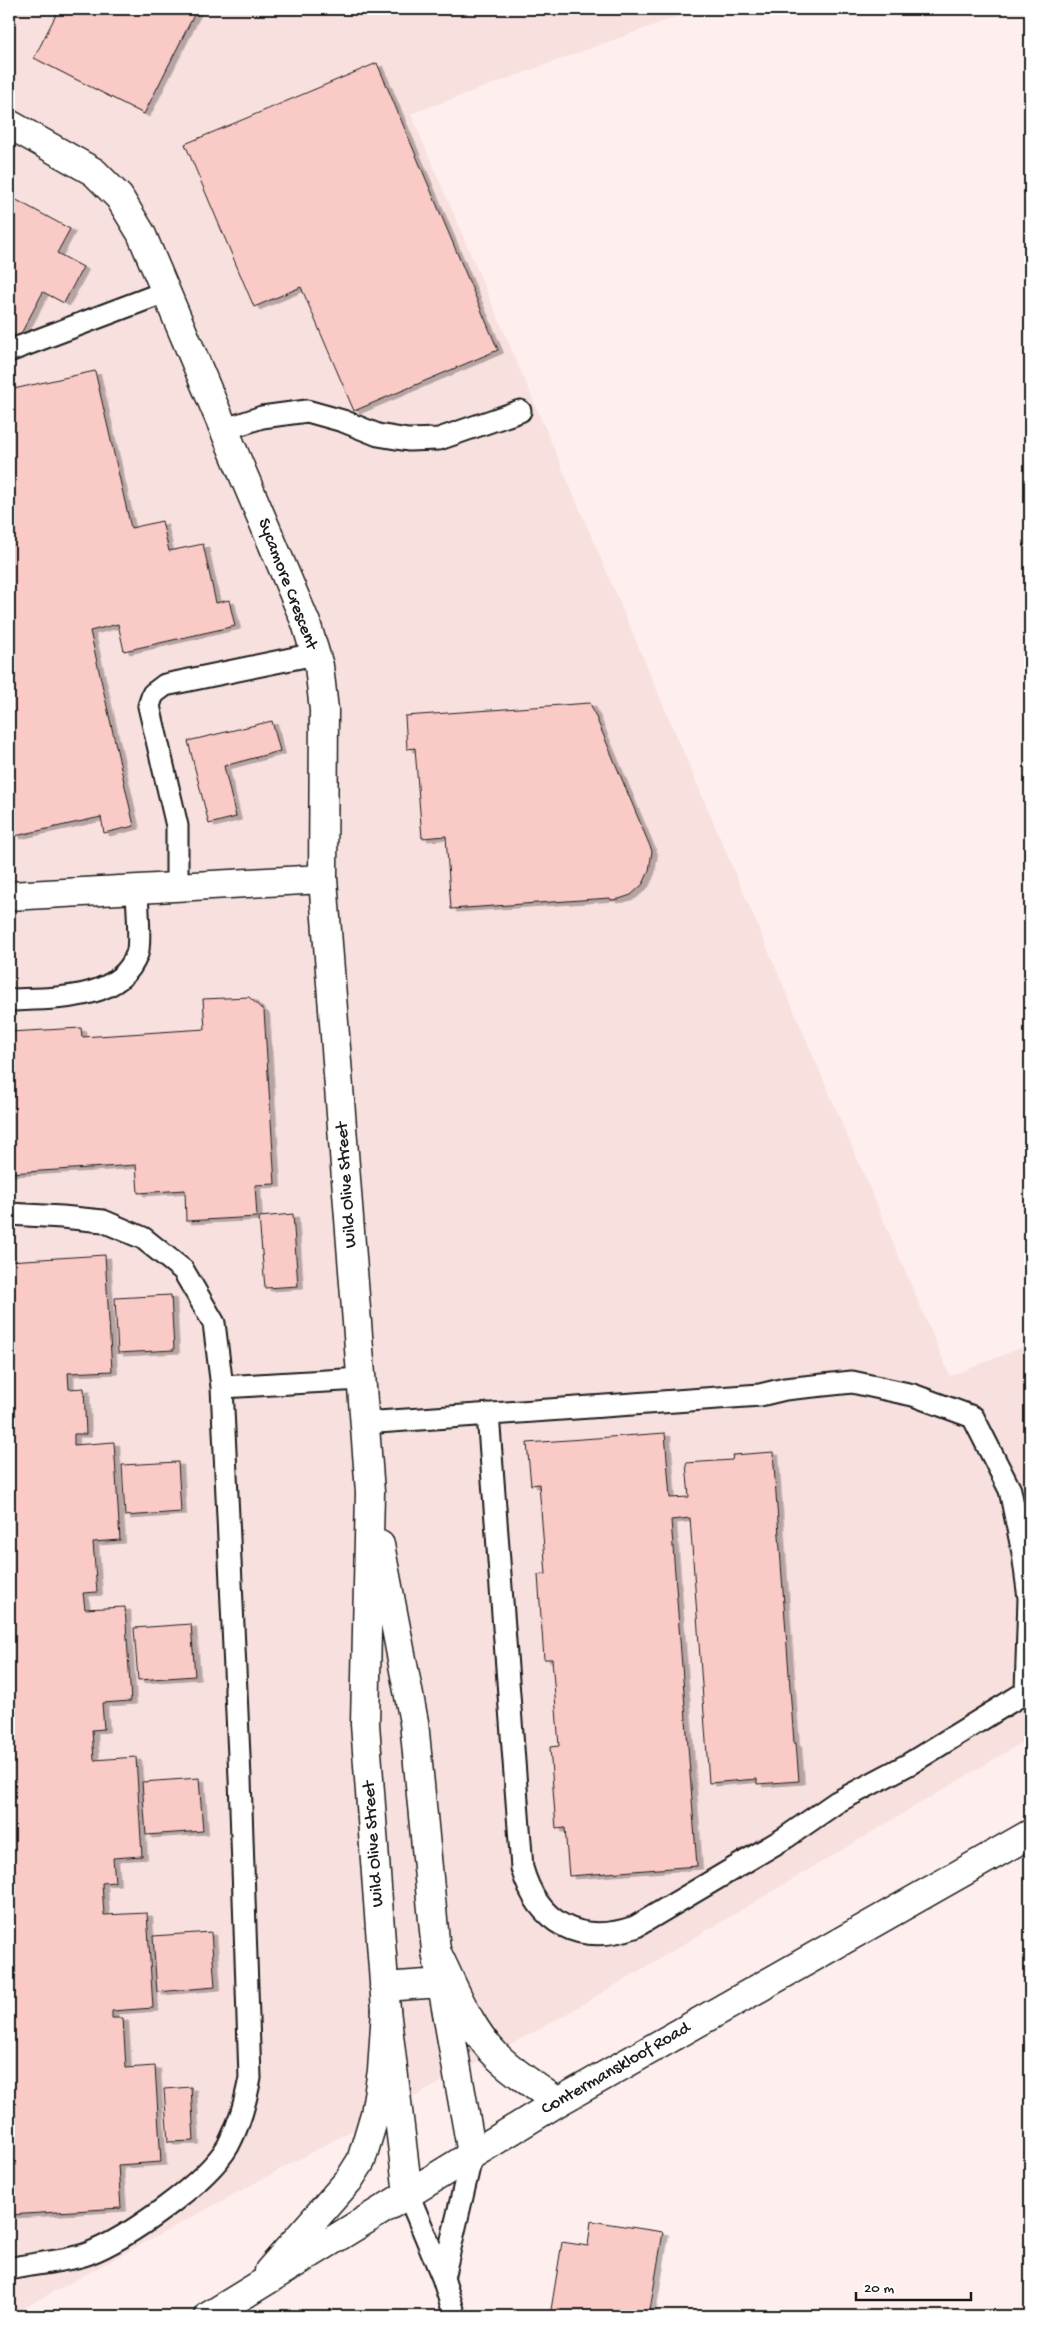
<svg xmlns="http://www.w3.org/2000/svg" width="1039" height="2325" font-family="'Gochi Hand',sans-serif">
  <defs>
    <filter id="shadow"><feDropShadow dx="5.5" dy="3" stdDeviation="0" flood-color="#0004"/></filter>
  </defs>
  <rect width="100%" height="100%" fill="#feefee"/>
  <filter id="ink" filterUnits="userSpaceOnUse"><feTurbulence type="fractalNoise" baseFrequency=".02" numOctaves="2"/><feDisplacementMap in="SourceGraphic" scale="10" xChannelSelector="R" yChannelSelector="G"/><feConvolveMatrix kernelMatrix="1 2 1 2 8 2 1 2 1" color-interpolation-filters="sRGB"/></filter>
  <g filter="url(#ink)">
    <path fill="#f8e0de" d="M9 9H686L682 15 411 114 950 1376 1030 1344V1738L560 2018 9 2316Z"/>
    <path fill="#facac6" stroke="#1c1c1c" filter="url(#shadow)" d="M59 9H197L144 114 34 58Z
      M377 63 498 350 354 411 301 287 254 307 185 144Z
      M9 196 70 229 57 253 83 267 64 303 43 292 16 343 9 339Z
      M95 371 131 528 162 521 169 551 203 544 216 603 229 600 235 626 124 651 118 624 90 631 134 826 104 833 101 817 15 836 9 806V390Z
      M590 703 652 851 649 871 643 884 631 895 619 899 611 900 610 898 451 909 446 836 422 838 415 748 407 749 405 716Z
      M272 721 280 751 224 766 236 817 209 824 188 741Z
      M249 997 264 1011 275 1184 255 1185 257 1217 186 1221 185 1190 138 1193 136 1165 9 1173V1032L81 1028 82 1037 205 1029 203 999Z
      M293 1214 298 1286 265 1288 259 1217Z
      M105 1255 112 1371 68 1373 69 1389 84 1388 86 1434H74V1445L114 1442 120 1540 93 1542 97 1592 83 1593 85 1609 125 1607 131 1701 102 1703 104 1729 92 1730 94 1760 136 1757 142 1856 113 1858 115 1882 102 1883 104 1915 147 1913 153 2008 112 2011V2018H123L126 2068 155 2066 161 2162 118 2165 121 2208 9 2215V1261Z
      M171 1295 174 1350 118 1353 115 1298Z
      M665 1433 670 1498 689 1497 686 1463 732 1460 733 1455 773 1452 794 1743H796L799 1781 757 1784V1779L709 1783 690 1518 671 1520 697 1866 569 1876 565 1828 556 1829 550 1747 559 1746 552 1659H544L538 1575 546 1574 539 1484 531 1485 527 1443Z
      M178 1462 181 1512 125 1516 122 1465Z
      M191 1624 195 1676 138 1680 134 1628Z
      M199 1778 203 1831 146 1835 142 1782Z
      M211 1932 215 1987 157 1992 153 1936Z
      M191 2087 194 2141 168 2142 164 2089Z
      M591 2221 663 2232 649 2316H550L562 2242 588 2246Z"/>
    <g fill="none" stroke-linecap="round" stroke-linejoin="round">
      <defs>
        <path id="service" d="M9 351 165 292
          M223 430 262 417 307 411 343 421 378 435 408 440 439 439 520 411
          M177 887V826L149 706 153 694 165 685 315 654
          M9 1000C51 998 120 1002 137 954 141 943 137 903 137 889
          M9 1214 62 1217 103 1221 143 1238 183 1270 214 1323 222 1387 240 1778 250 2078C245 2103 240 2123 228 2146 207 2182 127 2239 87 2254 67 2261 31 2264 9 2269
          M222 1387 361 1379
          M364 1423 760 1395 785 1389 852 1382 913 1395 973 1417 1010 1490 1023 1553 1029 1598 1026 1692 909 1764 837 1802 785 1838 635 1927C579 1946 538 1924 522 1868L488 1414
          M408 2194 443 2278 455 2316
          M443 2278 472 2154"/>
        <path id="minor" d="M9 124 94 172 119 197 141 233 306 623 319 666 324 710 323 879 370 1492 365 1724 386 2010 408 2194
          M9 896 323 879
          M380 1545 414 1722 436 1951 472 2154
          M384 1987 441 1983"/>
        <path id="tertiary" d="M436 1951C454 1986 469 2030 499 2058 516 2074 538 2088 558 2102
          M269 2271 349 2180 361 2161 375 2114 382 2071 386 2010
          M209 2316 558 2102 1030 1834"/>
      </defs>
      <use href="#service" stroke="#1c1c1c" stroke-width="25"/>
      <use href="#minor" stroke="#1c1c1c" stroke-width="31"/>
      <use href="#tertiary" stroke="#1c1c1c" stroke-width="31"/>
      <use href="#service" stroke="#fff" stroke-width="21"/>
      <use href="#minor" stroke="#fff" stroke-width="28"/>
      <use href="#tertiary" stroke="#fff" stroke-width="28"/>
    </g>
  </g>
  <g text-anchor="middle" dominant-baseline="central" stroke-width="4" stroke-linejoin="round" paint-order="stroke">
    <g font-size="18" fill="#1c1c1c" stroke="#fff">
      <text transform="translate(287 584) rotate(69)">Sycamore Crescent</text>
      <text transform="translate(347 1185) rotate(-94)">Wild Olive Street</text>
      <text transform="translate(374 1844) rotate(-94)">Wild Olive Street</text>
      <text transform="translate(616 2069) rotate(-30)">Contermanskloof Road</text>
    </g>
  </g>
  <rect width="1039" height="2325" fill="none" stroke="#fff" stroke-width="30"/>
  <rect x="15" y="15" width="1009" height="2295" fill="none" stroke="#1c1c1c" stroke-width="2" filter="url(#ink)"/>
  <path d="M856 2292v8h115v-8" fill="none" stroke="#1c1c1c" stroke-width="2.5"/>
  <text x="864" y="2292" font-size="15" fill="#1c1c1c" stroke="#ffffff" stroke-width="4" paint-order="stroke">20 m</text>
</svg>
